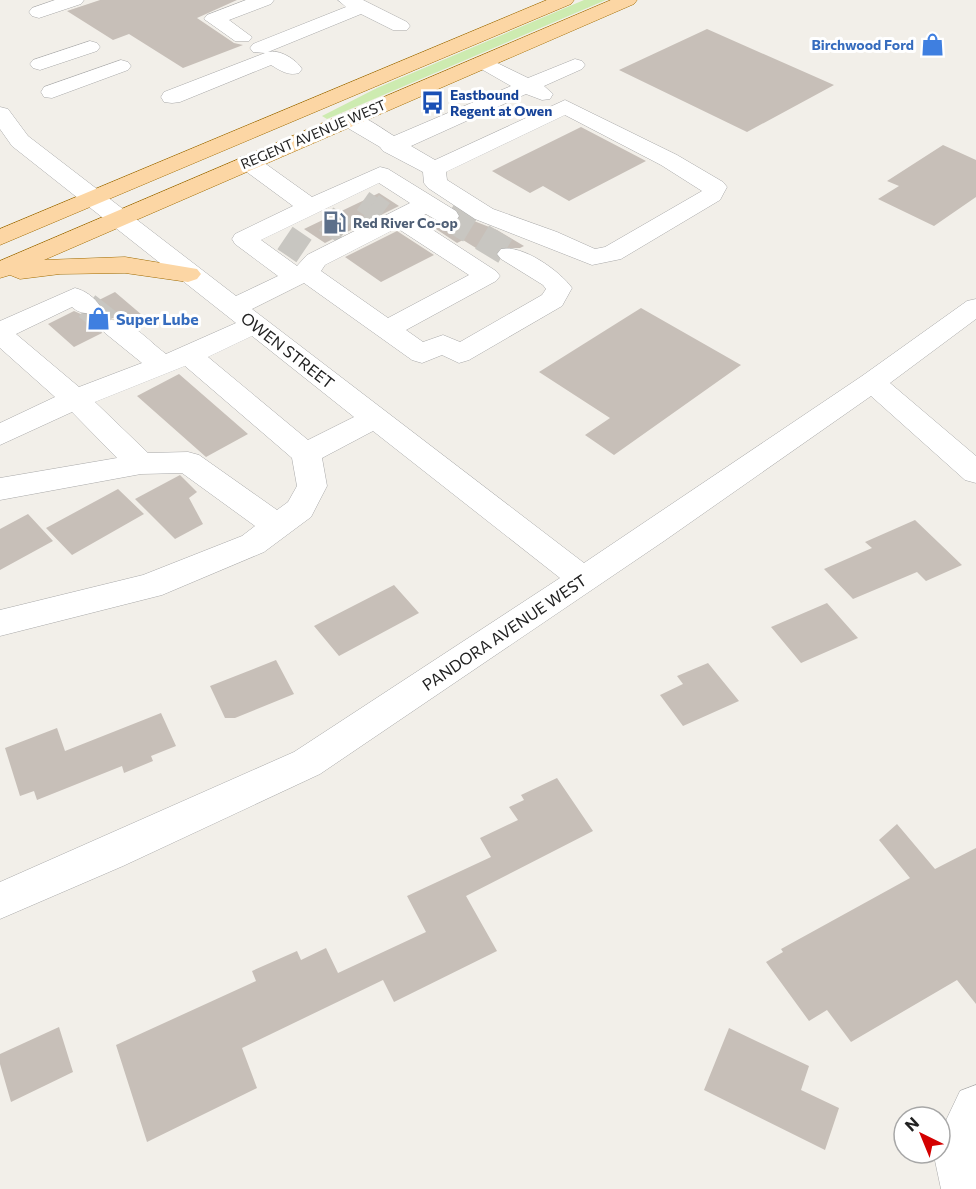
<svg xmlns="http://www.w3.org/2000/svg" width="976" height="1189" font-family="Commissioner,sans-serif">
  <rect width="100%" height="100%" fill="#f2efe9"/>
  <path fill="#cdebb0" d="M584 0H606L327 119 322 116 377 88Z"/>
  <path fill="#c7bfb8" d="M100 0H237L197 18 234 43 243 45 183 68 129 34 113 40 67 11Z
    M707 29 834 85 747 132 619 70Z
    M581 127 646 161 569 201 543 186 530 193 492 171Z
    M943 145 976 160V197L934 226 878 199 899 186 887 181Z
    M379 193 399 206 325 243 304 229Z
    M459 211 474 221 497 230 524 246 520 248H499L495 254 499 260 497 261 463 240 457 243 421 219 430 225 435 222 447 225 456 223 461 217Z
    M397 231 434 255 381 282 345 257Z
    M115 292 142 315 127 322 114 318 105 319 99 326 102 333 74 347 48 324 74 311 83 315 96 314 102 306 99 300Z
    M641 308 741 365 614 455 585 435 610 418 539 372Z
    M179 374 248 434 206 457 137 396Z
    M180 475 197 492 189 498 203 524 175 539 135 499Z
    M118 489 144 514 72 555 46 528Z
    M28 514 53 541 0 570V529Z
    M915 520 962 565 926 581 917 572 853 599 824 569 872 548 865 542Z
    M394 585 419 613 339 656 314 626Z
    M827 603 858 638 801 663 771 627Z
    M276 660 294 694 235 718H225L210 686Z
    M708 663 739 701 683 726 660 695 683 684 677 676Z
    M161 713 176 746 151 756 153 761 124 773 122 766 37 800 34 791 20 796 5 748 57 728 65 751Z
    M557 778 593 831 466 896 497 951 394 1002 383 980 242 1048 257 1088 147 1142 116 1045 256 981 252 971 297 951 301 960 326 948 338 973 426 932 407 896 491 857 480 838 518 820 509 807 524 800 521 795Z
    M897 824 935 869 976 848V1004L957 980 851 1042 827 1010 809 1021 766 962 783 952 781 949 910 878 879 840Z
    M59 1027 73 1072 11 1102 0 1064V1054Z
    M729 1028 809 1066 801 1090 839 1108 825 1150 704 1090Z"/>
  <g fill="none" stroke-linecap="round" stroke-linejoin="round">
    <path stroke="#c8c6c1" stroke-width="22" stroke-dasharray="22 10" stroke-linecap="butt" d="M363 201 373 208"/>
    <path stroke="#c8c6c1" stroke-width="27" stroke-dasharray="27 14" stroke-linecap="butt" d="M371 206 382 214
      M447 216 510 254
      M326 219 345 231
      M285 238 304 251
      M87 306 114 327"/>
    <defs>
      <path id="minor" d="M55 0H84L81 4 39 18 32 16 29 12 32 8Z
        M246 0H274L271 4 229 20 252 37 249 41H235L204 19 207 15Z
        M338 0H363L407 22 410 26 407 30H393L361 14 268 52C279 49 296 59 302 69L299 73C288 76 281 71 271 65L180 102 172 103 164 102 161 97 164 92 265 53 253 52 250 48 253 44 346 7Z
        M90 41 97 43 100 47 97 51 40 70 33 68 30 64 33 60Z
        M483 56 528 78 575 59 582 61 585 65 582 69 544 86 553 94 550 99 542 100 526 94 411 146 435 160 565 100 677 155 723 182 727 187 720 200 621 259 592 265 475 219 428 188 424 183 423 172 383 151 380 147 341 124 338 119 341 114C359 110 379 127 394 136L511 86 476 66 473 62 476 58ZM565 115 661 165 702 191 605 247 595 249 557 232 493 209 447 180 446 172Z
        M121 60 128 62 131 66 128 70 52 98 44 97 41 92 44 87Z
        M0 107 8 109 28 136 236 296 278 276 235 244 232 239 235 234 293 206 240 167 236 162 240 157 248 155 256 157 312 197 380 167 388 169 456 211 459 216 456 221 447 223 438 221 426 214 416 219 496 271 500 276 496 281 406 330 423 342 443 335 460 342 542 295 546 289 543 285 501 259 497 254 501 249C522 244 560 271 572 288L562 306 469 360 459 363 442 355 422 363 412 360 304 283 252 309 584 563 862 376 967 301 976 299V319L890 383 976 456V483L965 480 871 396 664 541 320 774 123 866 0 919V882L294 752 560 578 373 431 322 458 327 486 311 517 264 552 162 595 0 636V610L143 575 242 536 255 526 182 473 141 474 0 500V478L117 458 72 412 0 445V423L55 397 0 348V321L75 288C86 291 94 297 100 306L96 312C87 314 80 314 72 307L16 334 79 387 142 363 105 333 101 327 105 321C128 315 148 341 166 354L236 323 12 146 0 129ZM379 183 410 203 307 255 297 266 261 240ZM397 228 469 275 388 318 321 271 325 265ZM252 336 354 417 308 440 208 357ZM185 366 292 458 297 486 288 502 277 510 199 455 188 452 148 453 95 402Z
        M976 1085V1189H941L934 1156 935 1153H940V1133L960 1091Z"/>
      <path id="major" d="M547 0H574L571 4 0 245V229Z
        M611 0H637L634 4 44 260 125 257 197 269 201 274 197 279 188 282 125 273 60 274 20 279 10 275 0 278V261Z"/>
    </defs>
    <use href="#minor" stroke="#a9a9a9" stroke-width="1"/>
    <use href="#major" stroke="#a06b00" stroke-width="1"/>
    <use href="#minor" fill="#fff" fill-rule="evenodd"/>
    <use href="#major" fill="#fcd6a4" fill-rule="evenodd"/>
  </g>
  <defs>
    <symbol id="shop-bare" viewBox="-9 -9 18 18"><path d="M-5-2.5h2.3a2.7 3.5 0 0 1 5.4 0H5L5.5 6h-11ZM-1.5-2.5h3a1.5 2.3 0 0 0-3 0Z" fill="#3f7fe0" stroke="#fff" stroke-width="2.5" paint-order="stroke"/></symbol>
    <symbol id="bus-bare" viewBox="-9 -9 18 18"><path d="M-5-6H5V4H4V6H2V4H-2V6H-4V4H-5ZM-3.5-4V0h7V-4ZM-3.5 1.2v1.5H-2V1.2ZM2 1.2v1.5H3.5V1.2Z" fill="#1a4fb4" stroke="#fff" stroke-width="2.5" paint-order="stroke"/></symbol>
    <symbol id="fuel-bare" viewBox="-9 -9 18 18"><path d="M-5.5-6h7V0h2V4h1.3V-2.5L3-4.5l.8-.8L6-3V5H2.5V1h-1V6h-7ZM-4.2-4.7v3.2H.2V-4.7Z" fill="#5c6f8a" stroke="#fff" stroke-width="2.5" paint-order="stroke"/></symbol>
  </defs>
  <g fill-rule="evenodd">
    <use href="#shop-bare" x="916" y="28" width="33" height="33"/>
    <use href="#bus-bare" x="416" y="86" width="33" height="33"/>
    <use href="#fuel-bare" x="318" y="206" width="33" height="33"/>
    <use href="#shop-bare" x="82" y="302" width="33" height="33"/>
  </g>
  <g text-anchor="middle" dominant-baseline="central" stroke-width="6" stroke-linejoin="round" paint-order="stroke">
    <g font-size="14" font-weight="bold" fill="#366cbe" stroke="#fff" text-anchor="end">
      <text x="914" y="44">Birchwood Ford</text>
    </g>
    <g font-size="14" font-weight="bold" fill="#164399" stroke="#fff" text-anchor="start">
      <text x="450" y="94">Eastbound<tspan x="450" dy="16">Regent at Owen</tspan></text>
    </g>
    <g font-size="14" fill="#222" stroke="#fff">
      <text transform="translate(313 134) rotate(-23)">REGENT AVENUE WEST</text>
    </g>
    <g font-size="14" font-weight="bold" fill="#4e5e75" stroke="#fff" text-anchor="start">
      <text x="353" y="222">Red River Co-op</text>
    </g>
    <g font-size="16" font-weight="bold" fill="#366cbe" stroke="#fff" text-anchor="start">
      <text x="116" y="318">Super Lube</text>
    </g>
    <g font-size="16" fill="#222" stroke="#fff">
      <text transform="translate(288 350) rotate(38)">OWEN STREET</text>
      <text transform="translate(504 632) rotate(-34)">PANDORA AVENUE WEST</text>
    </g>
  </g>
  <g transform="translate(922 1135) rotate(317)"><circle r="28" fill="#ffffff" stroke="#a7a7a7" stroke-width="1.5"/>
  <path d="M0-4.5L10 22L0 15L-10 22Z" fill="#d40000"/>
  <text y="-9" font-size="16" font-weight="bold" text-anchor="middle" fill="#222222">N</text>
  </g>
</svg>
